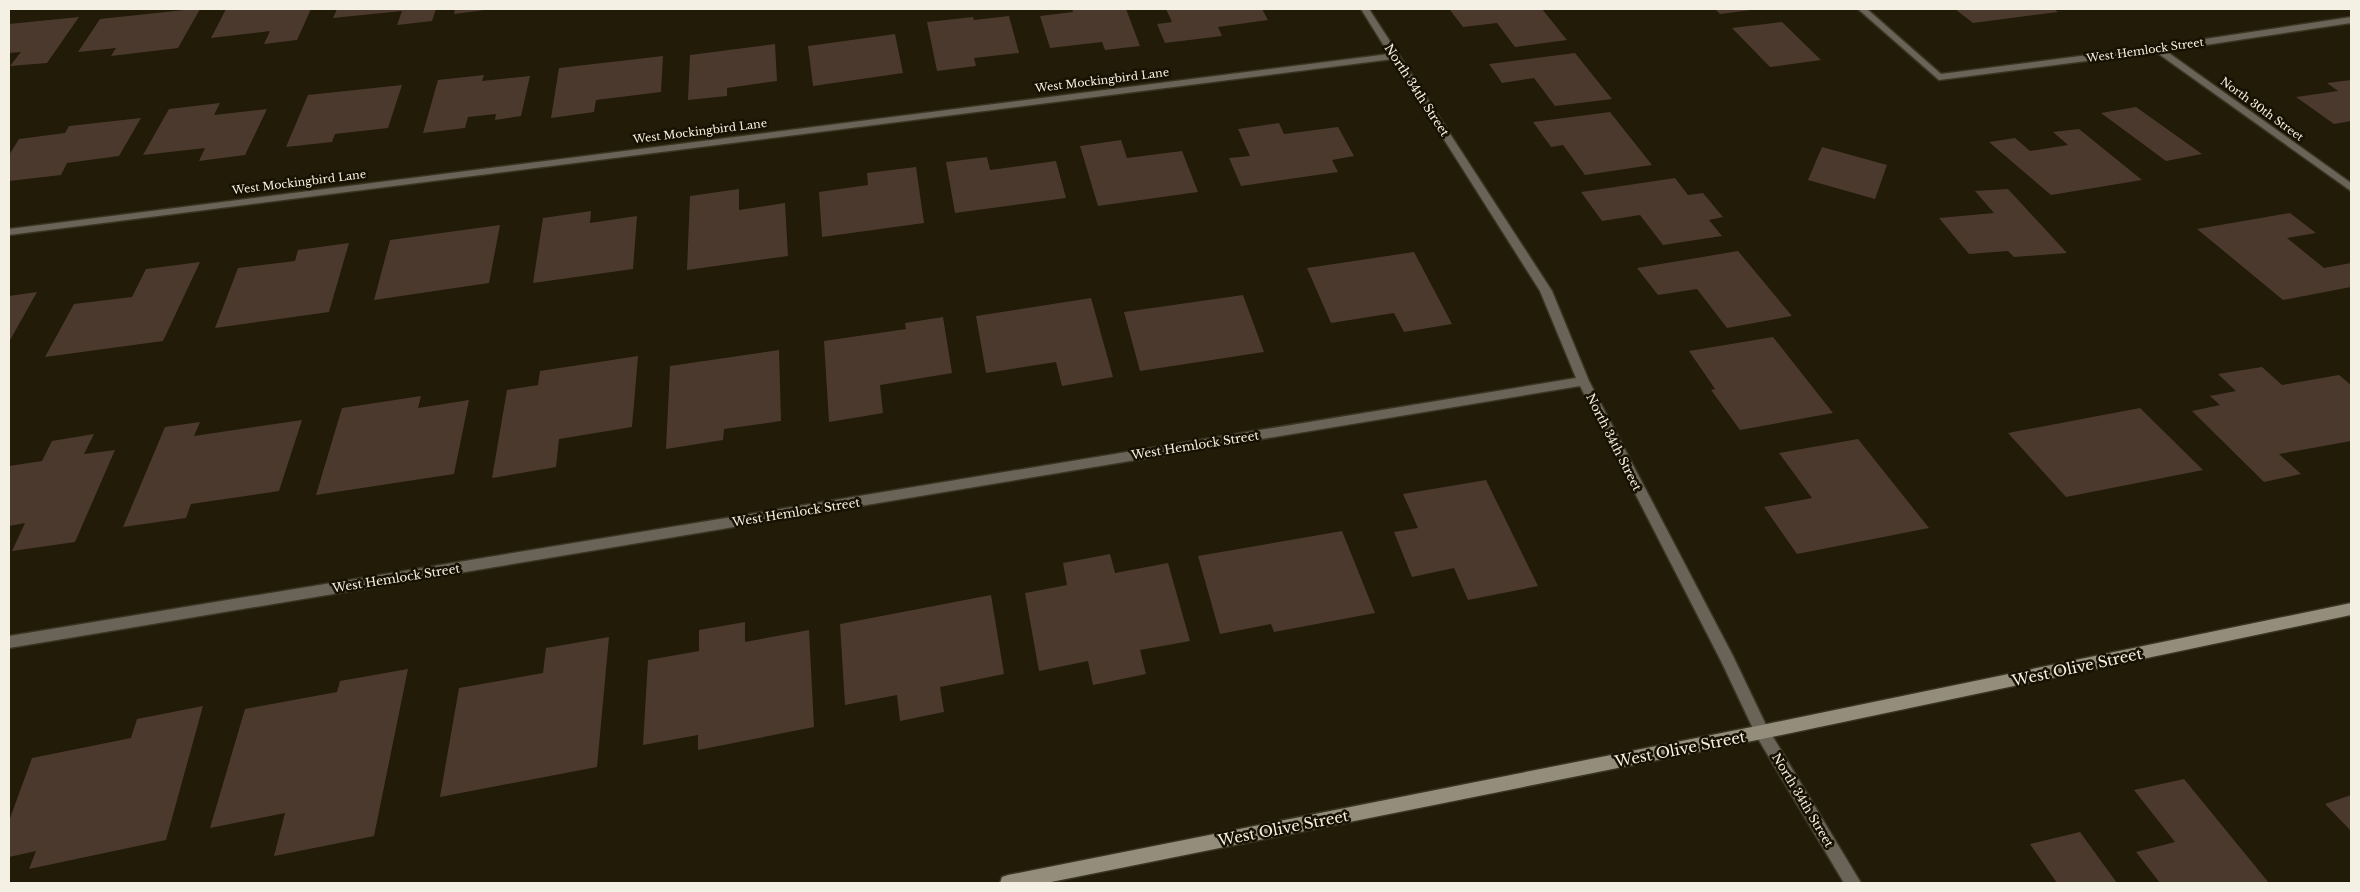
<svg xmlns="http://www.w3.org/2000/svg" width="2360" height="892" font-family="'Libre Baskerville',serif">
  <rect width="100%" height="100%" fill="#211b08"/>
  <path fill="#4c392d" d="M194 9H200L178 48 111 56 116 48 78 52 100 19Z
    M226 9H311L297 40 264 44 270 31 211 38Z
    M337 9H436L432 21 397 25 402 11 333 18Z
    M455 9H485V10L454 14Z
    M1072 9H1126L1140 46 1105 50 1102 42 1050 48 1040 16 1073 12Z
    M1166 9H1262L1268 20 1218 27 1222 36 1165 43 1157 24 1172 22Z
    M1459 9H1542L1567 40 1515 47 1497 23 1463 27 1450 10Z
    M1715 9H1751V10L1720 14Z
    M1955 9H2054L2058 12 1973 23Z
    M1009 16 1019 53 974 58 976 66 937 71 927 22 973 17 974 20Z
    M79 17 47 63 10 66 21 52 9 53V24Z
    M1782 22 1821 60 1770 67 1732 28Z
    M895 34 903 73 813 86 808 46Z
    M775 44 777 81 727 88V96L688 100 690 55Z
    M1575 53 1612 99 1555 106 1534 78 1502 83 1489 64Z
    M663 56 661 92 596 100 594 112 551 118 559 68Z
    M484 75 482 81 530 76 521 116 495 120 496 114 468 117 465 128 423 133 438 80Z
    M2351 80V121L2334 124 2296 97 2338 91 2327 83Z
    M402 85 388 128 335 134 332 142 286 147 308 95Z
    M220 103 214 115 267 109 245 155 199 161 205 148 143 155 169 109Z
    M2136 107 2202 154 2166 161 2101 113Z
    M1610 112 1652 165 1585 175 1563 145 1551 147 1533 122Z
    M141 118 119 156 67 163 61 175 9 181V155L19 139 65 133 69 126Z
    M1279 123 1284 134 1338 127 1354 156 1332 160 1338 172 1241 186 1229 158 1250 156 1238 129Z
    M2079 129 2142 180 2051 195 1989 142 2015 138 2030 151 2068 145 2053 132Z
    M1121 140 1127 158 1182 151 1198 192 1098 206 1080 146Z
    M1822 147 1887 165 1875 199 1808 180Z
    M987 157 990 170 1056 161 1066 198 955 213 946 162Z
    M916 167 924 223 822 237 819 192 868 185 867 173Z
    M1675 178 1688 195 1703 193 1723 217 1709 220 1722 236 1663 245 1640 215 1602 221 1581 192Z
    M739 189V210L785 203 788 256 687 270 690 196Z
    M2008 189 2067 253 2014 257 2008 251 1969 254 1939 218 1994 213 1975 191Z
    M591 211 590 223 637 216 633 269 533 283 543 218Z
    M2290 213 2316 233 2287 238 2324 268 2351 263V287L2283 300 2197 229Z
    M500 225 489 283 374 300 390 240Z
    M349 243 329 312 215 328 238 268 295 261 298 250Z
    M1738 251 1792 316 1727 328 1697 289 1658 295 1637 268Z
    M1414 252 1452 324 1404 332 1394 313 1331 323 1307 268Z
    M200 262 163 341 45 357 74 304 132 297 146 269Z
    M37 292 9 342V296Z
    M1243 295 1264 352 1140 371 1124 312Z
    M1091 298 1113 377 1062 386 1056 362 986 373 976 316Z
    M943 317 952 373 880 385 883 413 829 422 824 341 906 329 905 323Z
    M1773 337 1833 413 1740 430 1711 390 1715 389 1689 351Z
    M779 350 781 421 724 429 723 440 666 449 670 366Z
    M638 356 632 427 559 439 556 467 492 478 507 390 538 385 540 371Z
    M2262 367 2282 385 2339 375 2351 385V441L2279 454 2301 474 2264 482 2192 411 2220 405 2210 396 2236 391 2218 374Z
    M421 396 418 408 469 400 454 474 316 495 342 408Z
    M2140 408 2203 470 2066 497 2008 433Z
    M302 420 279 491 191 504 186 518 123 527 165 427 200 422 194 436Z
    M94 434 84 454 115 450 75 542 12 551 25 523 9 526V466L42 461 52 441Z
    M1858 439 1929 528 1797 554 1764 507 1812 498 1779 453Z
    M1486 480 1538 586 1468 600 1454 568 1412 577 1394 532 1418 528 1403 494Z
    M1342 531 1375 613 1274 632 1271 624 1220 634 1198 556Z
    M1110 554 1115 573 1168 563 1190 641 1140 650 1146 674 1093 685 1088 661 1039 671 1025 593 1067 585 1063 563Z
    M991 595 1004 674 940 687 944 712 900 721 897 695 845 705 840 624Z
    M745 622V642L809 630 814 727 698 750V735L643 745 648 660 699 651V630Z
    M609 637 597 767 440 797 459 688 543 673 546 648Z
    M408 669 374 836 274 856 285 813 210 828 245 709 337 692 340 681Z
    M203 706 166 840 29 869 36 851 9 857V821L32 758 131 738 137 719Z
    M2184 779 2269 883H2160L2136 852 2175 842 2134 790Z
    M2351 795V831L2325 804Z
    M2080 832 2117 883H2057L2030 844Z"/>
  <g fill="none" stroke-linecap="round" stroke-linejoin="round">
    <defs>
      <path id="minor" d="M1361 9H1369L1552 291 1589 381 1733 656 1767 727 1861 883H1844L1757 737 1722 663 1580 386 9 648V636L1576 378 1540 291 1393 59 9 235V229L1389 54Z
        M1858 9H1867L1941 74 2158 46 2351 17V23L2166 51 2351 183V191L2156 52 1939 80Z"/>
      <path id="secondary" d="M2351 603V615L1762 739 1046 883H1000L1002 877 1008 875 1762 725Z"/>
    </defs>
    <use href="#minor" stroke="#3a3522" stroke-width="3"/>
    <use href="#secondary" stroke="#3a3522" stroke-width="3"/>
    <use href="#minor" fill="#696358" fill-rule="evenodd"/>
    <use href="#secondary" fill="#958d7b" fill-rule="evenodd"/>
  </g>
  <g text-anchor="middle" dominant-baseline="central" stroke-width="5" stroke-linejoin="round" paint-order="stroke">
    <g font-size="11" fill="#f4f0e4" stroke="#181102">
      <text transform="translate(2145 50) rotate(-8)">West Hemlock Street</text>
      <text transform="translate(1102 80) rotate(-7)">West Mockingbird Lane</text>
      <text transform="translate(2262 109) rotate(36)">North 30th Street</text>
      <text transform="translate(700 131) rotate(-7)">West Mockingbird Lane</text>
      <text transform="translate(299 182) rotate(-7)">West Mockingbird Lane</text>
    </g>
    <g font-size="12" fill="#f4f0e4" stroke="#181102">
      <text transform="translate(1417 90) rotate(57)">North 34th Street</text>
      <text transform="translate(1614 442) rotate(63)">North 34th Street</text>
      <text transform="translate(1195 445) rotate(-9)">West Hemlock Street</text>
      <text transform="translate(796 512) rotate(-9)">West Hemlock Street</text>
      <text transform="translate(396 578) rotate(-9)">West Hemlock Street</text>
      <text transform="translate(1803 800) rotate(59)">North 34th Street</text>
    </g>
    <g font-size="15" fill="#f4f0e4" stroke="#181102">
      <text transform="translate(2077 667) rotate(-12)">West Olive Street</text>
      <text transform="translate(1680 749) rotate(-11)">West Olive Street</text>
      <text transform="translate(1283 828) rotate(-11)">West Olive Street</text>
    </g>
  </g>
  <rect width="2360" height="892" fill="none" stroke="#f4f0e4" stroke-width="20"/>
</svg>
